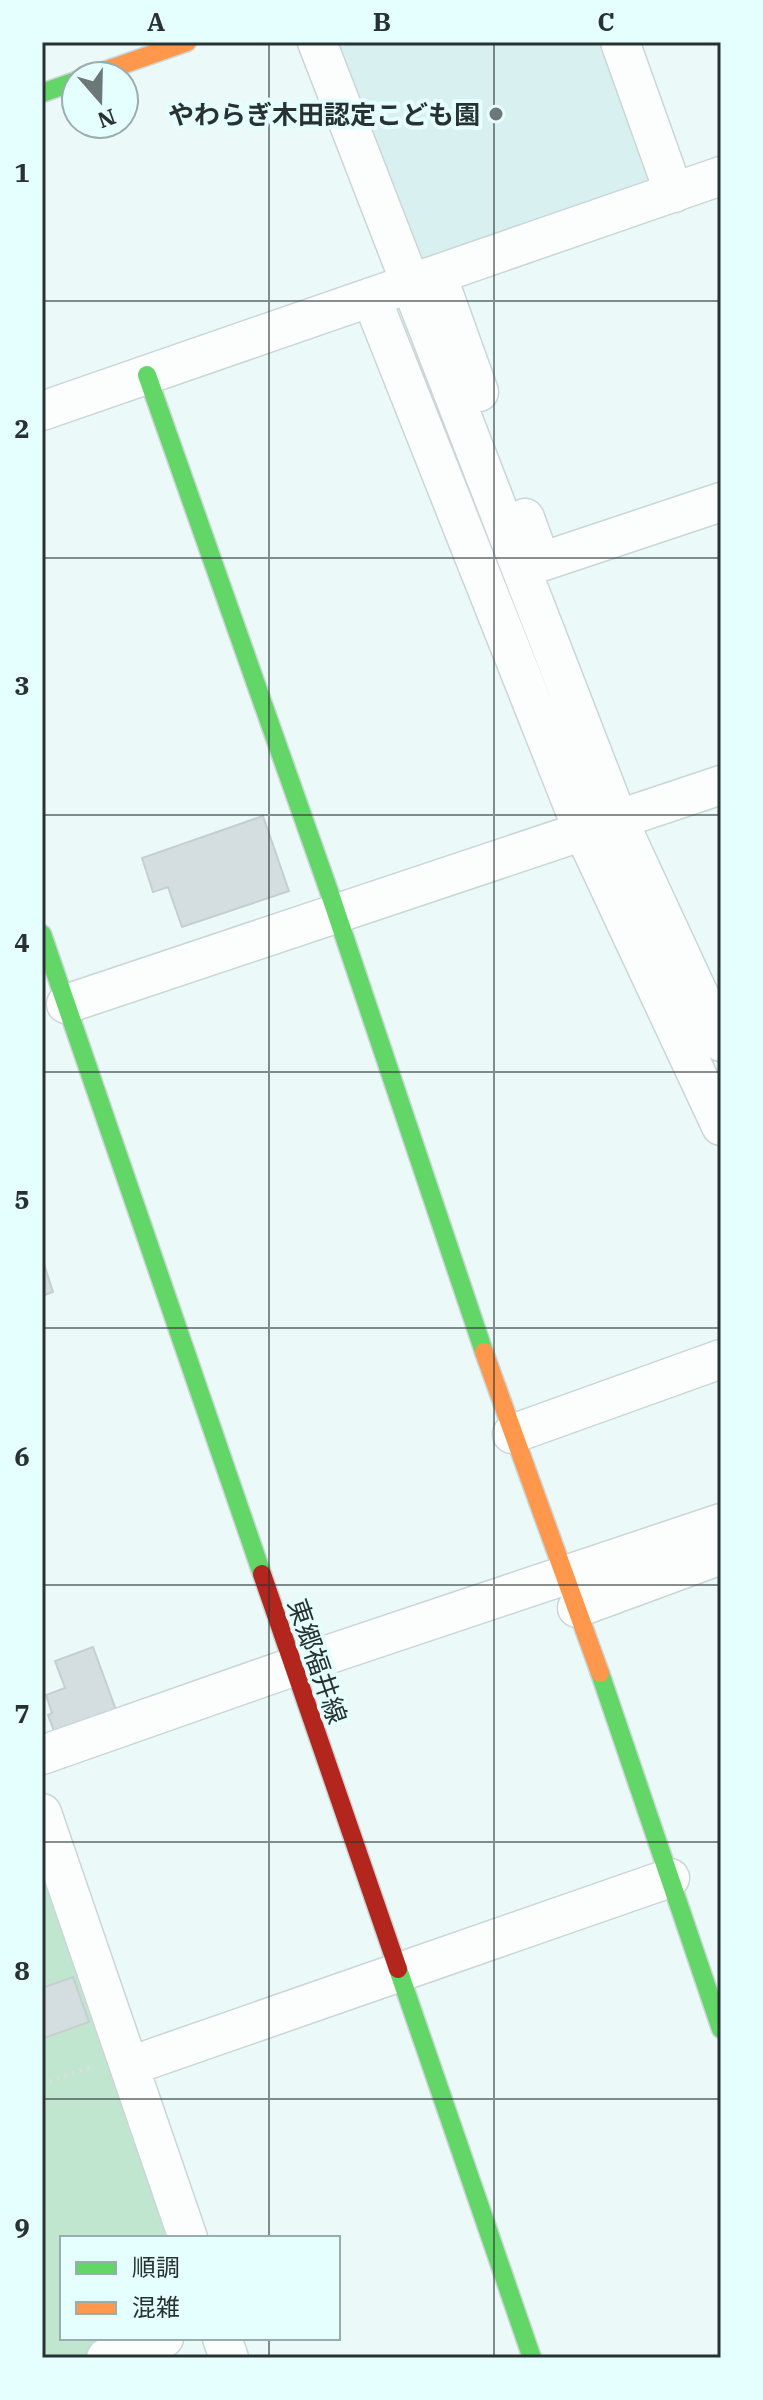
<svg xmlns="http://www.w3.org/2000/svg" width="763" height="2400" font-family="'IBM Plex Serif','Noto Sans JP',serif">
  <rect width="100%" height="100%" fill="#ebf9f8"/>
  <path fill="#d8f1f0" d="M334 42H606L657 186 416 272Z"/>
  <path fill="#c1e6d0" d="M42 1853 175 2238H62V2338H142L84 2358H42Z"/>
  <path fill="#d4dee0" stroke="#c4cfd0" stroke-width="2" d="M263 816 289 891 182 927 168 887 153 892 142 858Z
    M42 1258 53 1292 42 1296Z
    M93 1647 116 1710 54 1731 48 1715 52 1713 46 1695 65 1688 55 1661Z
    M73 1977 89 2022 44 2038 42 2032V1988Z"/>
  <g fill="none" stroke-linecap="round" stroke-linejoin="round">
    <defs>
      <path id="street" d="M317 42 611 801
        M620 42 674 193
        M437 275 479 392
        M371 297 583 831 721 1126
        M42 411 721 176
        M525 518 541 562 721 502
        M627 839 721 1042
        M66 1004 721 785
        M512 1434 721 1359
        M577 1608 721 1555
        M42 1755 321 1657 721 1523
        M42 1813 188 2238
        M130 2066 670 1878
        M222 2338 229 2358
        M106 2358 164 2338"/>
      <path id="fast" d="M42 93 76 81
        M147 375 330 894 484 1352
        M42 934 262 1574
        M600 1673 721 2029
        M398 1969 532 2358"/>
      <path id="slow" d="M90 76 187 42
        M484 1352 600 1673"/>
      <path id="jam" d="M262 1574 398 1969"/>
    </defs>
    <use href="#street" stroke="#cbd6d6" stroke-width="41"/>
    <use href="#fast" stroke="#cbd6d6" stroke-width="21"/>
    <use href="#slow" stroke="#cbd6d6" stroke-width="21"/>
    <use href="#jam" stroke="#cbd6d6" stroke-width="21"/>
    <path stroke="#d9dede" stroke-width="5" stroke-dasharray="2 6" stroke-linecap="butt" d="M42 2084 93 2066"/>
    <use href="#street" stroke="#fcfefe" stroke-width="38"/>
    <use href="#fast" stroke="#63d668" stroke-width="18"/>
    <use href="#slow" stroke="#ff974d" stroke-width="18"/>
    <use href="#jam" stroke="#b3261e" stroke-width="18"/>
  </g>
  <path fill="none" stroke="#283232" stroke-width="2" stroke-opacity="0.55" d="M269 42V2238M494 42V2358M42 301H721M42 558H721M42 815H721M42 1072H721M42 1328H721M42 1585H721M42 1842H721M42 2099H721M269 2338V2358"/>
  <circle fill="#6c7877" stroke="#e5fffe" stroke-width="3" cx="496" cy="114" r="8"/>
  <g text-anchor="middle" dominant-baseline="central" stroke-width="8" stroke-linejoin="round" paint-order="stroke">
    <g font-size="26" font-weight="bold" fill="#283232" stroke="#e5fffe" text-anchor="end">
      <text x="480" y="114">やわらぎ木田認定こども園</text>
    </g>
    <g font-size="26" fill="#283232" stroke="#e5fffe">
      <text transform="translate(318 1661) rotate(71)">東郷福井線</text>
    </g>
  </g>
  <rect width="763" height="2400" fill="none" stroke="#e5fffe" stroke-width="88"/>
  <rect x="60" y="2236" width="280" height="104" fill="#e5fffe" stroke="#99adac" stroke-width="2"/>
  <rect x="76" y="2262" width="40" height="12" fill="#63d668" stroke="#99adac" stroke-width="2"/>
  <text x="132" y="2276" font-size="24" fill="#283232">順調</text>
  <rect x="76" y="2302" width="40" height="12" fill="#ff974d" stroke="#99adac" stroke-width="2"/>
  <text x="132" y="2316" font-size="24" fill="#283232">混雑</text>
  <g transform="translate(100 100) rotate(160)"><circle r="38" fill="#e5fffe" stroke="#99adac" stroke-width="2"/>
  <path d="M0-6L14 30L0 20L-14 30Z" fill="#6c7877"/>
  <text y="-12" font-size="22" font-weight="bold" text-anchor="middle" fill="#283232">N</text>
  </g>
  <rect x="44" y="44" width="675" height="2312" fill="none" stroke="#283232" stroke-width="3"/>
  <g font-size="26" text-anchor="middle" font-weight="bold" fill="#283232">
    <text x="156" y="31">A</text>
    <text x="382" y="31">B</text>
    <text x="606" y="31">C</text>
    <text x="22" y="182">1</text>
    <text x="22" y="438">2</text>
    <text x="22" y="695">3</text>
    <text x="22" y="952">4</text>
    <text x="22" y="1209">5</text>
    <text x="22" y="1466">6</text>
    <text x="22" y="1723">7</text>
    <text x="22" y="1980">8</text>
    <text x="22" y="2237">9</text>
  </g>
</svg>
